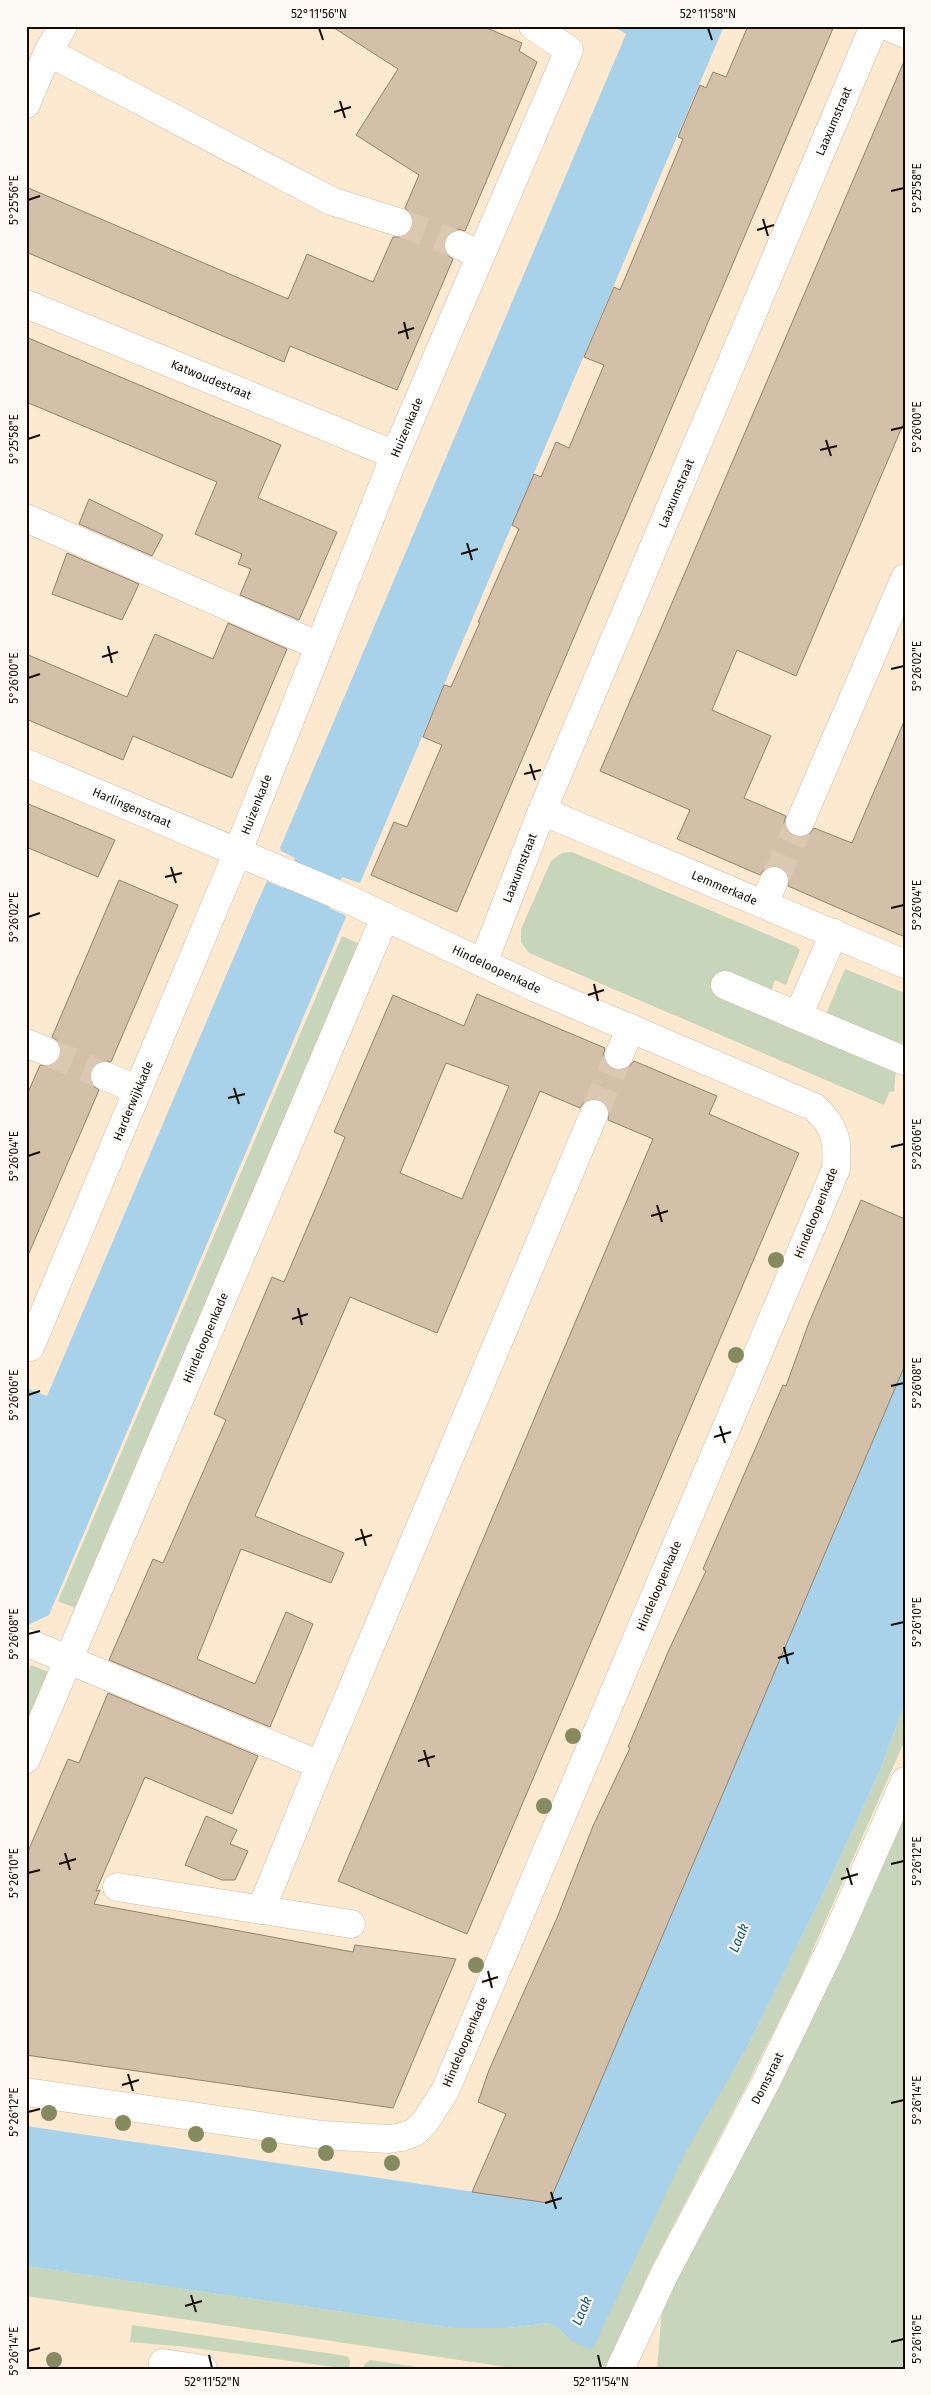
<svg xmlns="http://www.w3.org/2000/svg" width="931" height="2395" font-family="'Fira Sans',sans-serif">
  <rect width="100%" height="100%" fill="#fde9d0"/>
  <path fill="#c7d5ba" d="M572 852 797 947 800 950 786 985 775 980 771 991 896 1069 894 1092 890 1091 884 1105 529 953 521 942V929L551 861 562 853Z
    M342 936 360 944 77 1608H75L58 1601Z
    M845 969 905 993V1048L826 1014Z
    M31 1665 49 1672 26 1729V1676Z
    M905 1703V1740L798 1983 750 2079 652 2266 605 2369H521L26 2296V2266L453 2328H507L548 2323 560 2330 570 2340 745 2051 825 1890 880 1770Z
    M905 1777V2369H657L665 2273Z
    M132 2325 347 2356 350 2360 349 2369 187 2347 130 2342Z
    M370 2360H371L430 2369H364V2365Z"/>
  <path fill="#a8d1ea" d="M613 26H724L360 883 342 877 329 908 345 915 346 917 49 1615 26 1626V1388L47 1396 257 903 267 881 283 888 295 858 281 851 280 848 626 34Z
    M905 1365V1703L880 1770 825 1890 745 2051 686 2151 592 2350 570 2340 560 2330 548 2323 507 2328H453L26 2266V2126L549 2203Z"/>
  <path fill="#d3c0a8" stroke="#93816a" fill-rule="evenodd" d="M331 26H482L522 43 519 51 537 62 465 231 458 229 450 232 445 239 443 246 446 254 453 259 397 390 290 346 284 362 26 252V187L288 299 307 254 373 282 393 237H402L408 234 413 227V218L405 208 419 175 356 135 398 69Z
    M748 26H834L457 912 371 875 394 822 407 827 442 745 423 737 444 685 451 687 480 622H478L519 529 512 525 534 474 541 477 556 442 569 448 604 365 584 357 614 287 620 290 644 233 683 139 678 137 700 85 706 88 713 72 726 77Z
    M905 59V420L796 676 737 650 712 710 771 736 744 798 786 816 784 823 787 831 794 836 802 837 809 835 814 828 852 843 905 719V937L788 886 789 879 787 872 780 867 773 865 765 868 760 875 677 839 690 810 600 771Z
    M26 337 281 445 258 498 337 532 299 620 240 595 251 569 238 564 242 554 195 534 217 482 26 402Z
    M89 499 163 535 152 556 79 524Z
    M67 553 139 584 122 620 52 594Z
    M228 623 287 649 232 778 133 736 123 760 26 719V654L127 697 155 634 213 659Z
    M26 803 115 840 98 877 26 847Z
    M119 880 178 905 111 1062 103 1061 95 1064 91 1069 90 1078 93 1086 99 1090 26 1260V1097L40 1065 49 1066 56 1063 60 1057 61 1048 59 1042 52 1037Z
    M477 994 605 1048 603 1056 606 1064 613 1069 621 1070 628 1068 634 1061 717 1096 709 1114 799 1153 467 1934 338 1881 653 1139 608 1120 609 1112 607 1105 600 1100 592 1099 584 1102 580 1108 540 1091 437 1333 350 1297 255 1516 344 1553 331 1583 241 1549 197 1659 255 1684 286 1612 313 1624 270 1727 109 1660 153 1559 163 1563 226 1420 214 1414 272 1277 284 1282 328 1179 345 1137 334 1132 393 995 464 1026ZM446 1063 509 1086 462 1199 400 1173Z
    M861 1200 905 1219V1365L549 2203 472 2192 506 2114 478 2102 489 2070 557 1918 593 1826 630 1748 628 1747 668 1652 706 1571 703 1569 783 1385 786 1386 808 1325Z
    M108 1693 258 1756 232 1814 145 1777 96 1891 100 1890 94 1904 353 1952 355 1945 456 1959 393 2108 26 2055V1856L68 1759 79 1763Z
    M206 1816 237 1830 230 1844 248 1851 235 1880H222L185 1865Z"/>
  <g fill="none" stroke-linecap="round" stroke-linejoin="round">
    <path stroke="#dac8b2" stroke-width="28" stroke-dasharray="28 14" stroke-linecap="butt" d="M398 222 459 245
      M774 881 800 822
      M46 1051 105 1076
      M594 1114 619 1055"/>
    <defs>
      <g id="minor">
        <path d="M63 26 48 52 331 201 398 222"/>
        <path d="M887 26 905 34"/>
        <path d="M26 104 48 52"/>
        <path d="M459 245 481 255"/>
        <path id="s1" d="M26 304 395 455"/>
        <path d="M26 518 319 646"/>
        <path id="s2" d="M26 763 341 896 536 988 814 1107C836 1127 838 1140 836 1169L445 2091 425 2122 415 2132 402 2137 388 2139 322 2135 26 2092"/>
        <path id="s3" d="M542 811 905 964"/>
        <path d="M800 822 905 578"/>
        <path d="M764 903 774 881"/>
        <path d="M834 933 798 1016 905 1061"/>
        <path id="s4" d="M483 963 542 811 874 26"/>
        <path d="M725 985 798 1016"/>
        <path d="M26 1043 46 1051"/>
        <path d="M619 1055 631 1028"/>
        <path d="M105 1076 138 1090"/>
        <path id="s5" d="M26 1346 30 1347 238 851 395 455 569 50 533 26"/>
        <path d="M26 1642 320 1765"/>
        <path id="s6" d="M26 1759 385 917"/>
        <path d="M117 1887 351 1924"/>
        <path d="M261 1910 320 1765 594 1114"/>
        <path d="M163 2369V2363L203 2369"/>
        <path id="s7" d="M620 2369 665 2273 768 2078 831 1948 905 1781"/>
      </g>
    </defs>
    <use href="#minor" stroke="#ccb9a0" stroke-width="29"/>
    <use href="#minor" stroke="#fff" stroke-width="28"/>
  </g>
  <g fill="#868a5f">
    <circle cx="776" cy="1260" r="8"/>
    <circle cx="736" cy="1355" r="8"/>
    <circle cx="573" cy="1736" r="8"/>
    <circle cx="544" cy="1806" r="8"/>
    <circle cx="476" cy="1965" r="8"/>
    <circle cx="49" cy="2113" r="8"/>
    <circle cx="123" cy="2123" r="8"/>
    <circle cx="196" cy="2134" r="8"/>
    <circle cx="269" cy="2145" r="8"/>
    <circle cx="326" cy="2153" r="8"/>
    <circle cx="392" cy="2163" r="8"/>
    <circle cx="54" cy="2360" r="8"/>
  </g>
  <path fill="none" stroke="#140d05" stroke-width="2" d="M319 28 323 40M708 28 712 40M340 101 345 118M334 112 351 107M891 191 904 188M28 200 40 196M763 219 768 236M757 230 774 225M404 322 408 339M398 333 414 328M891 430 904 427M28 439 40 435M826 440 831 456M820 450 837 446M467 543 472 560M461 554 478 549M108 646 112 663M102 657 118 652M891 669 904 666M28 678 40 674M530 764 535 780M524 774 541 770M171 867 176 883M165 877 182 873M891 908 904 905M28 917 40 913M594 984 598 1001M588 995 604 990M234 1088 239 1104M228 1098 245 1094M891 1147 904 1144M28 1156 40 1152M657 1205 662 1222M651 1216 668 1211M298 1308 302 1325M292 1319 308 1314M891 1386 904 1383M28 1395 40 1391M720 1426 725 1443M714 1437 731 1432M361 1529 366 1546M355 1540 372 1535M891 1625 904 1622M28 1634 40 1631M784 1647 788 1664M778 1658 794 1653M424 1750 429 1767M418 1761 435 1756M65 1853 70 1870M59 1864 76 1859M891 1864 904 1861M847 1868 852 1885M28 1873 40 1870M841 1879 858 1874M488 1971 492 1988M482 1982 498 1977M128 2074 133 2091M122 2085 139 2080M891 2103 904 2100M28 2112 40 2109M551 2192 556 2209M545 2203 562 2198M191 2295 196 2312M185 2306 202 2301M891 2342 904 2339M28 2351 40 2348M209 2355 212 2368M598 2355 601 2368"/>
  <g text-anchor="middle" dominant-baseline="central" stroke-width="4.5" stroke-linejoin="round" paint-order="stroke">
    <g font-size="12" fill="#140d05" stroke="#fdf9f4">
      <text stroke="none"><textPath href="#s4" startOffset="912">Laaxumstraat</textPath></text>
      <text stroke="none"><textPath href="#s1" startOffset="200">Katwoudestraat</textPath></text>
      <text stroke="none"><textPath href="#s5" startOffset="998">Huizenkade</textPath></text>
      <text stroke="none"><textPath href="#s4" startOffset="508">Laaxumstraat</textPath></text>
      <text stroke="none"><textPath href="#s5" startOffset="592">Huizenkade</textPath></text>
      <text stroke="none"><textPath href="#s2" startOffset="115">Harlingenstraat</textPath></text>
      <text stroke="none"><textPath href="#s4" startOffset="102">Laaxumstraat</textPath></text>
      <text stroke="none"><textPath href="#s3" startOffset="198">Lemmerkade</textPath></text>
      <text stroke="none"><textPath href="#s2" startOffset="514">Hindeloopenkade</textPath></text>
      <text stroke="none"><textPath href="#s5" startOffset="271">Harderwijkkade</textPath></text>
      <text transform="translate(816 1213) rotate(-68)">Hindeloopenkade</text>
      <text stroke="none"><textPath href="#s6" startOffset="458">Hindeloopenkade</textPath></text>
      <text transform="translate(659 1586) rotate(-67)">Hindeloopenkade</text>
      <text transform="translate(465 2042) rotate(-67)">Hindeloopenkade</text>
      <text stroke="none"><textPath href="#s7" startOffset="326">Domstraat</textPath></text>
    </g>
    <g font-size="14" font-style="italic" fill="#13587a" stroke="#fdf9f4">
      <text transform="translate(739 1938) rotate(-67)">Laak</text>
      <text transform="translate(582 2311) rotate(-67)">Laak</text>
    </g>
  </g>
  <rect width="931" height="2395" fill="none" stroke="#fdf9f4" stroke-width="55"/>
  <rect x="28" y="28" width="876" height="2340" fill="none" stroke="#140d05" stroke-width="2"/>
  <g font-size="12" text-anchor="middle" fill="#140d05">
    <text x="319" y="18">52°11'56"N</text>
    <text x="708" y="18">52°11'58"N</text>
    <text transform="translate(917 188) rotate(-90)" y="4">5°25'58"E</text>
    <text transform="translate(14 200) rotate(-90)" y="4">5°25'56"E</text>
    <text transform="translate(917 427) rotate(-90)" y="4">5°26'00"E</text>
    <text transform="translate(14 439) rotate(-90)" y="4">5°25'58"E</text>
    <text transform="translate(917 666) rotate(-90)" y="4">5°26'02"E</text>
    <text transform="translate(14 678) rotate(-90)" y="4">5°26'00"E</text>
    <text transform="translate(917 905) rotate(-90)" y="4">5°26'04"E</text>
    <text transform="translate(14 917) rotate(-90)" y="4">5°26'02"E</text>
    <text transform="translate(917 1144) rotate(-90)" y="4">5°26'06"E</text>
    <text transform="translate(14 1156) rotate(-90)" y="4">5°26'04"E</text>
    <text transform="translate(917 1383) rotate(-90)" y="4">5°26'08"E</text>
    <text transform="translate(14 1395) rotate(-90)" y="4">5°26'06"E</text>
    <text transform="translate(917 1622) rotate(-90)" y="4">5°26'10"E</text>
    <text transform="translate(14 1634) rotate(-90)" y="4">5°26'08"E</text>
    <text transform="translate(917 1861) rotate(-90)" y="4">5°26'12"E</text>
    <text transform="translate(14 1873) rotate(-90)" y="4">5°26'10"E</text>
    <text transform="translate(917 2100) rotate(-90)" y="4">5°26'14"E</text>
    <text transform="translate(14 2112) rotate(-90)" y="4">5°26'12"E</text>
    <text transform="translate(917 2339) rotate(-90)" y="4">5°26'16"E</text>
    <text transform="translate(14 2351) rotate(-90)" y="4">5°26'14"E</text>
    <text x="212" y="2386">52°11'52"N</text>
    <text x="601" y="2386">52°11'54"N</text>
  </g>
</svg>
